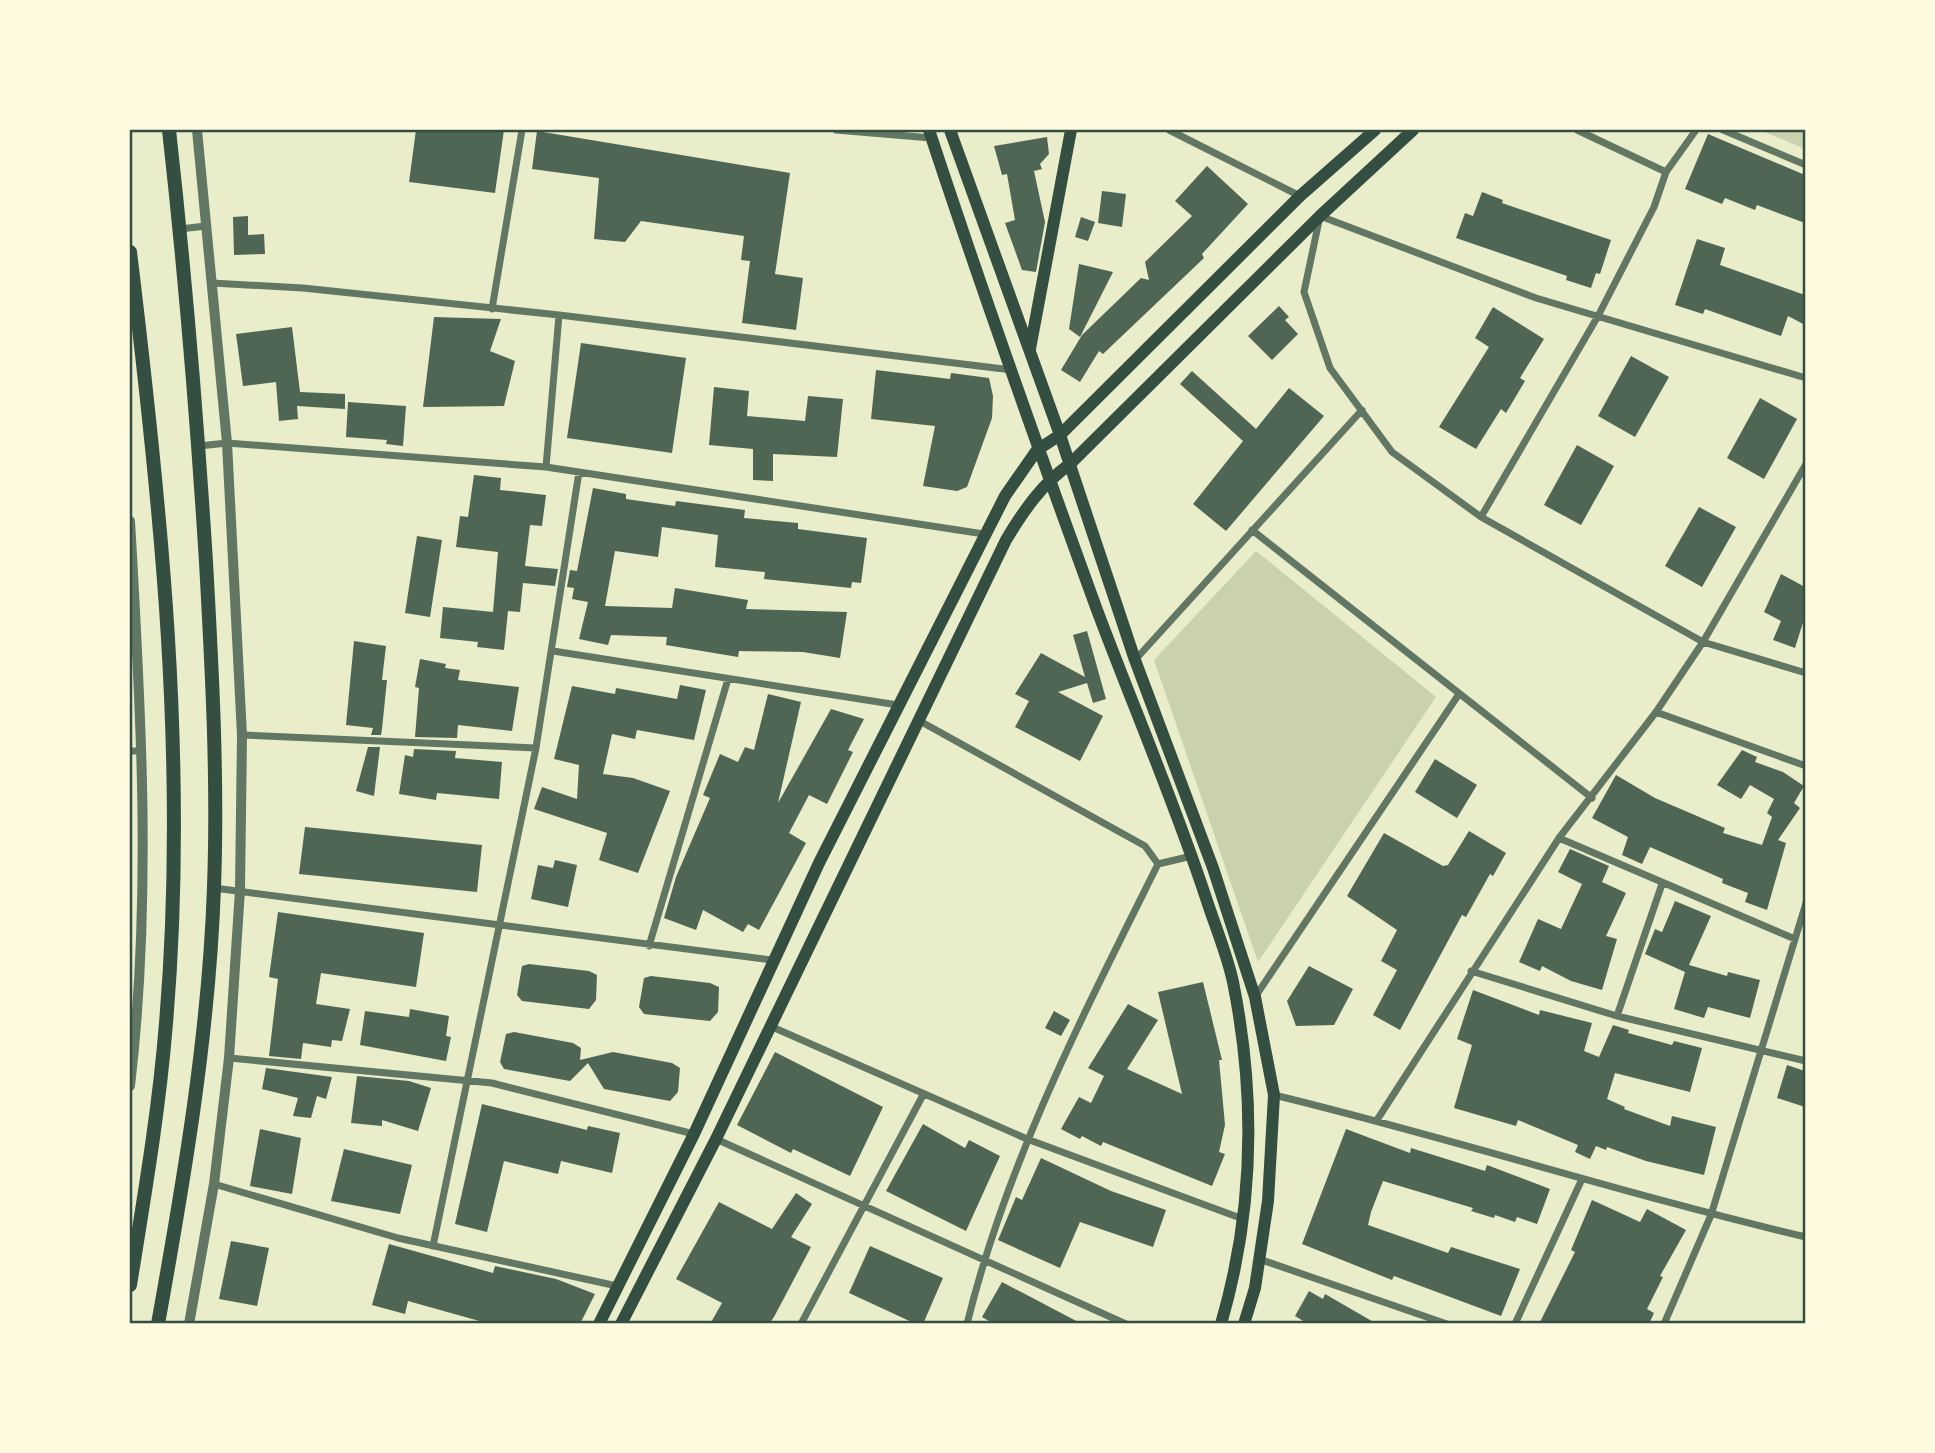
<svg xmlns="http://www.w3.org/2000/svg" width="1935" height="1453" font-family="'IBM Plex Sans',sans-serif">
  <rect width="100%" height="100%" fill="#e9edc9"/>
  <path fill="#cad2ad" d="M1760 130H1805V149Z
    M1256 551 1436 697 1258 962 1154 660Z"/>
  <path fill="#4f6655" d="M416 130H504L495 193 409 182Z
    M537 131 790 173 775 274 803 278 796 330 742 323 750 261 741 260 744 236 641 221 625 242 594 239 599 178 532 169Z
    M1708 134 1805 175V223L1757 205 1755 210 1725 198 1722 204 1685 189Z
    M1047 137 1049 154 1040 164 1042 169 1034 171 1045 222 1036 272 1022 270 1005 223 1015 220 1007 174 1002 175 994 146Z
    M1207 166 1248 204 1202 254 1204 258 1103 354 1099 351 1080 382 1061 370 1082 335 1141 278 1149 280 1145 262 1192 216 1175 201Z
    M1102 191 1126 194 1122 227 1098 223Z
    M1482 192 1503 200 1502 203 1611 240 1600 274 1596 273 1591 288 1566 280 1567 276 1456 238 1465 213 1473 216Z
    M248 216V235L264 234 265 254 234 255 233 217Z
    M1081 217 1095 222 1088 241 1075 237Z
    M1697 239 1725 248 1720 265 1805 295V325L1788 316 1781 336 1705 309 1703 314 1675 305Z
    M1079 264 1113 272 1080 337 1069 329Z
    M1279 306 1289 317 1285 320 1298 334 1272 360 1248 336Z
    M1493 307 1544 339 1520 378 1525 381 1506 413 1501 409 1476 449 1439 427 1489 347 1475 338Z
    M434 317 501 319 490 351 515 361 504 406 423 407Z
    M292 327 300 392 345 394V409L297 406 298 419 279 421 276 382 243 386 236 334Z
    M581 343 686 358 672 453 567 438Z
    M1631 356 1669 377 1635 437 1598 416Z
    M876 370 950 379 951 373 989 378 993 396 992 418 967 487 957 491 923 486 935 426 871 419Z
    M1192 371 1256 429 1289 388 1324 416 1226 531 1193 504 1243 441 1180 384Z
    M714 387 749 391 747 416 805 421 808 396 843 399 837 457 773 454V481L753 480V449L709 445Z
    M1760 398 1797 419 1764 479 1727 458Z
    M348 402 406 406 403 446 386 444 387 440 346 437Z
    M1577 445 1614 466 1581 525 1544 505Z
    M474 475 501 478 500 490 546 495 542 526 530 525 525 566 558 569 555 586 523 583 520 612 508 611 504 650 477 647 478 642 440 638 443 607 493 612 498 552 456 547 460 516 468 517Z
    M593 488 626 494V499L675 506 676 501 745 510 744 518 798 523V529L867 538 861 583 852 582 851 588 764 579 765 572 715 567 718 535 662 527 658 557 615 551 605 606 672 608 675 588 748 600 746 609 847 612 840 658 803 652 739 651 738 657 666 645 667 637 611 635 608 645 579 639 588 602 572 599 574 588 567 587 570 570 577 571Z
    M1699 507 1736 527 1702 587 1665 566Z
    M417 536 442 540 430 617 405 613Z
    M1781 574 1805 587V616L1795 648 1773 640 1781 621 1764 612Z
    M1087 631 1106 699 1093 703 1087 683 1058 692 1103 716 1080 761 1015 727 1029 701 1015 694 1041 653 1085 677 1073 635Z
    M354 641 386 646 382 680H387L382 729 378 728 382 729 381 735H371L373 728 346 725Z
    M420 659 446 664 445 668 460 670 458 680 519 687 512 731 458 725 457 738 415 737 419 688 415 687Z
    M680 685 706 690 694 740 637 730 635 739 612 734 603 774 633 778 670 791 638 873 599 860 607 833 534 809 542 787 577 799 579 765 554 759 572 686 615 694 616 688 677 699Z
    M768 694 801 702 778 803 831 709 864 719 848 750 853 752 827 804 809 795 789 833 806 843 759 930 748 924 743 932 703 910 696 930 664 918 676 877 710 798 703 795 720 754 738 762 745 747 754 750Z
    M368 747H380L374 796 356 791Z
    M414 749 456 751 455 758 502 762 499 799 437 793 436 800 399 794 405 755 413 757Z
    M1742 750 1757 757 1755 762 1783 772 1804 786 1794 803 1800 808 1778 840 1786 843 1767 910 1745 902 1748 893 1722 883 1723 879 1650 847 1642 864 1622 855 1628 837 1592 818 1616 775 1655 798 1725 828 1723 833 1762 845 1772 817 1767 813 1774 799 1750 785 1741 799 1717 785Z
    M1435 759 1477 785 1457 818 1415 792Z
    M305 827 482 845 477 892 299 874Z
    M1469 831 1506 853 1493 876 1490 874 1466 917 1462 915 1400 1030 1373 1015 1397 970 1381 961 1397 930 1347 896 1384 833 1443 866 1448 865Z
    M1570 849 1609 866 1602 882 1626 893 1606 936 1617 939 1602 990 1571 981 1542 966 1540 971 1519 962 1538 919 1561 929 1582 884 1558 872Z
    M555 860 577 865 568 907 531 899 538 865 553 868Z
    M1675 901 1711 916 1689 965 1727 976 1728 972 1760 980 1750 1018 1708 1007 1704 1018 1674 1009 1685 972 1645 954 1655 929 1662 932Z
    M278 912 424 933 416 987 321 973 316 1004 350 1009 342 1041 332 1040 331 1047 303 1043 301 1059 269 1056 278 979 269 977Z
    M529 964 589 971 597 975 596 1000 589 1009 522 1001 517 995 522 966Z
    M1309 966 1353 989 1334 1025 1296 1026 1287 1001Z
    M651 976 710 983 719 987 718 1012 710 1021 644 1014 639 1007 644 978Z
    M1203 982 1222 1060H1219L1225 1125 1219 1152 1225 1154 1212 1186 1103 1142 1101 1146 1082 1136 1080 1139 1061 1129 1079 1097 1091 1103 1104 1076 1088 1068 1128 1004 1158 1020 1127 1069 1182 1094 1158 992Z
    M1473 990 1539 1015 1540 1010 1592 1023 1584 1051 1599 1057 1613 1025 1629 1030 1628 1033 1672 1045 1674 1041 1702 1048 1690 1092 1615 1073 1607 1099 1625 1107 1624 1109 1670 1126 1672 1116 1716 1127 1704 1175 1646 1161 1607 1147 1606 1150 1596 1146 1590 1159 1575 1152 1578 1145 1518 1120 1516 1126 1454 1108 1472 1045 1457 1039Z
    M410 1009 449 1016 446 1036 451 1037 446 1061 360 1045 365 1011 409 1017Z
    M1054 1011 1070 1020 1061 1036 1045 1028Z
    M514 1032 573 1043 581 1048 580 1060 613 1052 672 1063 680 1068 678 1092 670 1101 604 1089 588 1063 570 1081 504 1069 500 1062 506 1034Z
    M775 1052 883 1107 850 1176 793 1149 791 1153 737 1125Z
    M1787 1065 1805 1071V1107L1777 1098Z
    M266 1068 332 1077 326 1099 317 1096 311 1118 293 1116 298 1098 262 1089Z
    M357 1076 409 1081 431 1088 418 1131 382 1120V1126L351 1123Z
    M482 1104 587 1130 588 1126 620 1133 612 1173 561 1161 558 1174 504 1161 487 1232 455 1224Z
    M923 1124 965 1148 969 1140 1000 1156 966 1231 886 1191Z
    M260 1129 301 1138 292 1194 250 1186Z
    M1346 1129 1410 1153 1411 1148 1485 1171 1487 1165 1550 1189 1537 1224 1517 1217 1515 1222 1495 1215 1494 1218 1471 1211 1473 1208 1383 1181 1371 1212 1368 1225 1448 1253 1451 1247 1520 1269 1501 1316 1394 1276 1392 1280 1302 1244Z
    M344 1149 412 1165 400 1214 331 1201Z
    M1041 1158 1111 1191 1166 1210 1153 1247 1080 1222 1060 1268 998 1240 1016 1197 1022 1200Z
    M796 1193 812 1204 791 1237 811 1247 774 1317 769 1324H710L722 1303 676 1279 719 1202 772 1229Z
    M1592 1200 1640 1222 1647 1209 1686 1230 1660 1276 1663 1277 1647 1309 1654 1313 1649 1324H1539L1575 1252 1571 1250Z
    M231 1241 269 1248 257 1306 219 1299Z
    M389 1244 493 1273 495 1266 556 1279 595 1294 580 1324H490L408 1301 405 1314 372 1305Z
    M870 1246 943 1278 923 1324H916L849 1293Z
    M1002 1282 1082 1324H994L982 1317Z
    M1309 1291 1323 1299 1325 1294 1377 1324H1308L1295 1316Z"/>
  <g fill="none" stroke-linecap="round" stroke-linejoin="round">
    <path stroke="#617663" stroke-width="7" d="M836 130 931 138
      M1169 130 1300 196
      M1577 130 1666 172
      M1723 130 1806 165
      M180 229 206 226
      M212 283 303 288 559 315 1012 370
      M492 309 522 130
      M1806 378 1536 298 1320 216 1304 292 1330 368 1392 452 1481 517 1703 642 1806 673
      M199 446 227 443 546 467 984 534
      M546 467 559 315
      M1481 517 1598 316 1654 207 1666 172 1696 130
      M1252 530 1592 798
      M553 651 898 705
      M1135 660 1362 410
      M1656 712 1806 766
      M918 720 1145 846 1158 864
      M242 735 536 748
      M130 751H141
      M1559 838 1795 939
      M214 888 771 960
      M649 946 728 679
      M1471 971 1617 1016 1806 1061
      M1255 997 1459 694
      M1617 1016 1662 884
      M770 1026 1027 1139 1243 1219
      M229 1058 492 1083 694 1134
      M1274 1095C1452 1138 1627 1195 1806 1237
      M1377 1120 1559 838 1656 712 1703 642 1806 464
      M716 1139 1126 1324
      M214 1184 398 1238 617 1286
      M433 1246 536 748 579 472
      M1259 1259 1447 1324
      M801 1324 923 1095
      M967 1324C1007 1161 1084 1013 1158 864L1192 856
      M1515 1324 1582 1179
      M1664 1324 1711 1215 1806 903"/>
    <path stroke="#617663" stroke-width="10" d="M130 521C141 709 152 899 130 1086
      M189 1324 214 1184 229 1058 240 890 242 735 227 443 197 130"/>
    <path stroke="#344e41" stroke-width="12" d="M929 130C982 291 1039 451 1097 610 1133 706 1174 801 1206 898 1215 926 1227 954 1233 982 1256 1096 1254 1211 1221 1324
      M950 130 1060 435 1135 660 1213 868 1255 997 1274 1095 1268 1201 1255 1288 1244 1324
      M1030 349 1071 130
      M599 1324 694 1134 819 863 1005 496 1037 450 1060 435 1300 196 1375 130
      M621 1324 716 1139 1006 540C1024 510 1042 484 1070 464L1320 216 1413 130"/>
    <path stroke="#344e41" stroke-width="14" d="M130 252C161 507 188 765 166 1023 159 1111 144 1198 130 1285
      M158 1324C184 1179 209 1034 214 887 218 779 212 670 206 562 197 418 185 273 169 130"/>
  </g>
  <rect width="1935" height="1453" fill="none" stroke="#fefae0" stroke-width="262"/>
  <rect x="131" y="131" width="1673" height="1191" fill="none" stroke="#344e41" stroke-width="2.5"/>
</svg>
